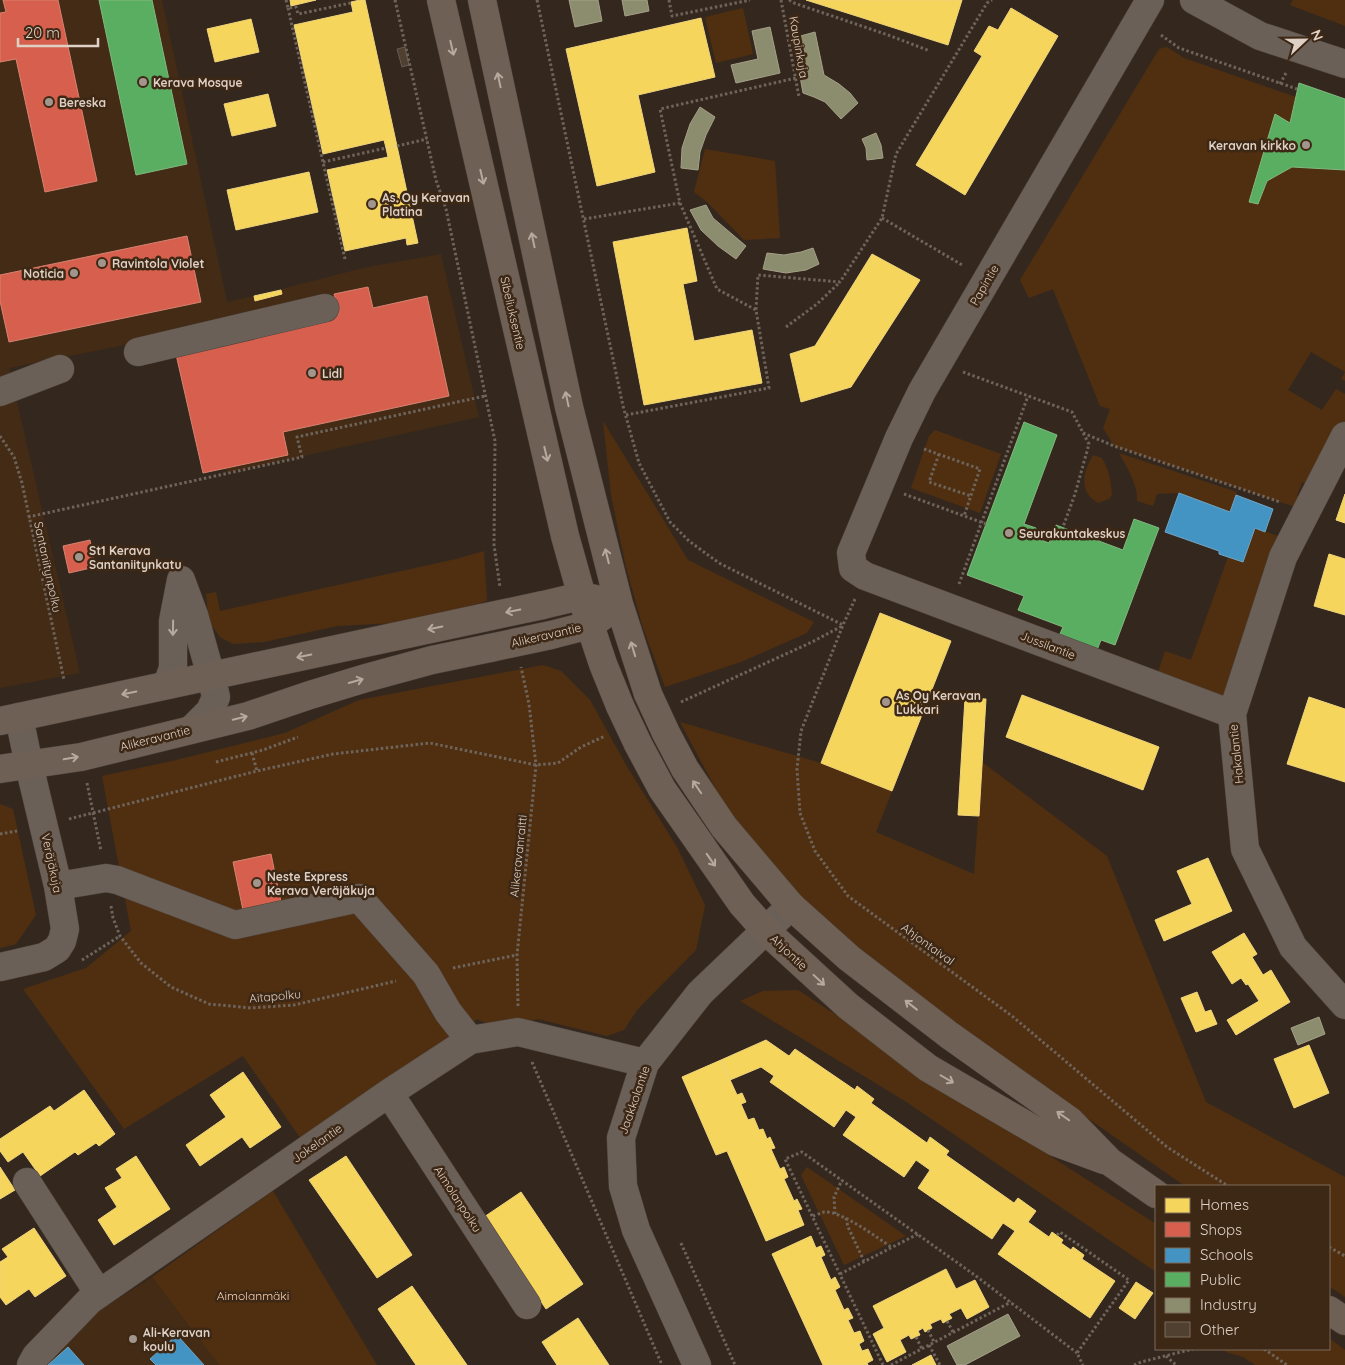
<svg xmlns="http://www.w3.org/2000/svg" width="1345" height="1365" font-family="Quicksand,sans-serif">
  <rect width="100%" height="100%" fill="#34281e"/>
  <path fill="#442b15" d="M0 0H162L227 302 254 296 363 268 441 254 479 417 227 473 195 331 9 368 80 673 0 688Z
    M152 1277 219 1365H41L94 1314Z"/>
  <path fill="#502f10" d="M1293 0H1345V26L1290 5Z
    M743 8 753 54 716 63 705 17Z
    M1167 47 1184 58 1296 97 1290 123 1276 115 1250 202 1258 204 1267 181 1292 167 1345 170V381L1341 379 1345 372 1311 352 1288 390 1322 410 1336 389 1345 394V436L1319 488 1302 482 1297 496 1312 502 1307 511 1114 446 1103 428 1110 409 1100 406 1053 289 1029 298 1020 280 1159 49Z
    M705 149 775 161 780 238 744 240 707 202 694 192Z
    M603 421 688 560 814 622 807 633 741 662 665 687 643 628 626 567 611 495Z
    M935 430 1001 454 980 513 911 488 929 436Z
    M1119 453 1237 492 1230 512 1179 493 1157 494 1153 506 1137 501C1139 486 1126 466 1119 453Z
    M1093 455 1102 458C1109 470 1111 481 1112 495L1109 499 1098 503C1078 491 1083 472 1093 455Z
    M1255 528 1287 539 1230 707 1155 681 1165 651 1191 660 1228 557 1243 562Z
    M484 551 487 601 413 622 337 626 264 642 233 644 220 637 209 622 206 594 216 592 220 611 456 559Z
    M543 665 561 671 590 700 626 765 677 847 705 905 696 950 637 1010 624 1030 607 1036 538 1019 495 1027 477 1019 450 1041 301 1139 243 1056 124 1129 23 989 86 968 131 931 102 776 172 761 285 733 359 700Z
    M680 722 821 763 892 791 876 832 974 874 982 762 1107 856 1206 1102 1345 1177V1297L1329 1286V1186H1185L908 993 809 910 732 819Z
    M0 804 13 809 36 915 16 944 0 948Z
    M798 990 1064 1165 1156 1224V1272L905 1101 740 1001 763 991Z
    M807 1167 906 1236 844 1265 801 1175Z
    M273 1191 377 1365H219L152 1277Z
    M1329 1338 1345 1350V1365H1255L1243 1357 1226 1352 1223 1349H1329Z"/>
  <path fill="#f6d55c" stroke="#efd47c" d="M290 0H316L291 6Z
    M360 0H365L397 146 386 148 384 140 323 154 294 25 353 12 351 2Z
    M806 0H962L948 45Z
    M1011 8 1058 36 965 195 916 165 982 56 974 51 989 26 998 30Z
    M701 18 715 77 638 95 655 172 597 186 566 49Z
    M251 19 259 52 215 62 207 29Z
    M268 94 276 126 232 136 224 104Z
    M397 146 418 243 407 245 406 238 345 251 327 170 388 157 386 148Z
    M309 172 318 212 236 230 227 190Z
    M687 228 697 281 683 284 694 341 752 330 762 383 644 405 613 242Z
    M872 254 920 280 851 387 801 402 790 354 815 346Z
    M281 290 282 294 255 301 254 296Z
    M1345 494V523L1336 520Z
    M1329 554 1345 559V615L1314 606Z
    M880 613 951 641 892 791 821 763Z
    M1022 695 1159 747 1143 790 1006 737Z
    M1309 697 1345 709V782L1287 764Z
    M965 698 986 699 979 816 958 815Z
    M1208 858 1232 911 1164 941 1155 920 1192 904 1177 871Z
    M1244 933 1257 954 1252 957 1263 975 1271 970 1290 1002 1236 1035 1227 1020 1259 1001 1248 984 1246 985 1241 978 1232 984 1212 952Z
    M1197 992 1205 1012 1211 1010 1217 1024 1196 1032 1181 998Z
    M766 1040 789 1056 795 1049 855 1090 857 1086 874 1099 871 1103 927 1143 930 1137 949 1151 946 1155 1014 1203 1018 1198 1036 1211 1028 1222 1049 1237 1052 1232 1063 1240 1061 1243 1071 1250 1073 1247 1084 1255 1082 1259 1115 1281 1090 1318 998 1254 1015 1231 1003 1223 992 1239 918 1188 930 1170 916 1160 904 1177 843 1135 856 1117 846 1110 834 1127 770 1082 774 1076 761 1067 730 1080 721 1060Z
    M1309 1045 1329 1093 1294 1108 1274 1059Z
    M721 1060 737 1095 742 1093 746 1102 741 1104 748 1120 754 1118 759 1130 763 1129 767 1139 770 1137 775 1148 771 1149 780 1169 784 1167 788 1177 784 1179 794 1201 797 1199 802 1209 798 1210 804 1225 766 1241 727 1151 716 1155 682 1077Z
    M243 1072 281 1127 250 1148 242 1137 200 1166 186 1145 226 1117 210 1095Z
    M84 1090 115 1134 99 1146 96 1143 78 1155 75 1152 40 1176 23 1152 8 1162 0 1151V1139L50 1106 54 1111Z
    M136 1156 170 1209 114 1245 98 1220 117 1207 105 1188 122 1178 116 1169Z
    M346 1156 412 1255 377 1278 309 1180Z
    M0 1167 15 1190 0 1199Z
    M521 1192 583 1284 546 1309 484 1217Z
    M34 1228 66 1276 35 1297 29 1289 6 1305 0 1297V1262L8 1257 2 1249Z
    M811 1236 816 1248 821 1246 825 1255 821 1257 831 1280 835 1277 840 1287 835 1290 844 1310 848 1308 853 1318 848 1320 854 1333 860 1331 864 1341 859 1344 862 1351 868 1349 873 1360 867 1363 868 1365H823L772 1254Z
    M946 1269 956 1289 975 1280 989 1307 967 1319 961 1308 949 1314 952 1318 943 1323 941 1319 930 1324 932 1328 925 1332 923 1328 918 1331 920 1335 911 1339 909 1335 900 1340 906 1352 887 1362 873 1334 884 1328 873 1306Z
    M1136 1282 1153 1293 1135 1319 1119 1308Z
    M412 1286 467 1365H416L378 1309Z
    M578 1318 609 1365H557L542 1342Z
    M931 1355 936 1365H912Z"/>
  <path fill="#d6604d" stroke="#d88271" d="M3 0H58L97 181 45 192 16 59 0 62V13L6 12Z
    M187 236 201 302 9 342 0 301V275Z
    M368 287 373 308 427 296 449 396 283 432 288 455 203 473 175 350 339 314 334 294Z
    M90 540 95 567 69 573 63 546Z
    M271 854 282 907 244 915 233 862Z"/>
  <path fill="#4393c3" stroke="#72a5c4" d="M1179 493 1230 512 1236 495 1273 509 1265 532 1255 528 1243 562 1219 554V551L1165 532Z
    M177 1335 204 1365H156L150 1359Z
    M68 1347 84 1365H48Z"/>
  <path fill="#5aae61" stroke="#82b87f" d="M99 0H152L187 164 136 175Z
    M1299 83 1345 99V170L1292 167 1267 181 1258 204 1249 202 1275 114 1290 123Z
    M1024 422 1057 435 1024 524 1036 528 1033 537 1049 543 1056 525 1123 550 1134 519 1159 528 1115 645 1101 640 1097 650 1059 636 1063 627 1018 610 1024 596 967 575Z"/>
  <path fill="#8c8c6e" stroke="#a5a088" d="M569 0H598L602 21 575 27Z
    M622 0H647L649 11 625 16Z
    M770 27 780 73 736 83 731 65 758 59 752 31Z
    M815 32 824 75 839 84 850 93 858 103 841 119 825 102 814 97 803 93 793 38Z
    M700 107 715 117 706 135 700 152 698 170 681 168 682 148 690 124Z
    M876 133 881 145 883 158 867 160 866 148 862 139Z
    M706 205 713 218 746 246 736 259 718 246 701 230 690 210Z
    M813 248 819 264 806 270 786 273 763 269 767 253 784 255 801 252Z
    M1319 1017 1325 1034 1298 1045 1291 1028Z
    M1008 1314 1020 1336 965 1365H957L947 1346Z"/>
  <path fill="#4f4030" stroke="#675c54" d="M405 47 409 65 402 67 397 49Z"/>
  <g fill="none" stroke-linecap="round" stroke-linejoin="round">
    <defs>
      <path id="minor" d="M1150 0 922 391 899 438 851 553 853 568 865 576 1232 714
        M1194 0 1260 36 1345 64
        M138 352 325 308
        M0 392 60 369
        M1345 436 1283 557 1232 714 1245 849 1293 947 1345 1005
        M181 580 194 615 211 676 216 697 210 711 192 729
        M167 685 173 668V621L181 580
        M58 886 106 878 117 880 235 925 359 898 426 974 448 1012 470 1040
        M0 967 44 957 57 949 62 941 65 929 58 886 29 765 19 717
        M389 1093 527 1305
        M27 1182 99 1294
        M31 1365 36 1356 90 1300 389 1093 470 1040 518 1032 645 1063
        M697 1365 636 1230 623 1186 621 1138 645 1063 700 993 791 906"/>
      <path id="major" d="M441 0 565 536 590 625 603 664 620 706
        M482 0 569 407 619 604 648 694
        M543 605 581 596 600 600
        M551 635 590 625 604 615
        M0 721 482 618
        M666 733 685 769 724 827 791 906 849 958 949 1035 1070 1121 1110 1162 1156 1194
        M638 744 662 789 742 904 765 930 848 1006 928 1068 1055 1142 1104 1160
        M0 769 81 757 248 716 310 695 366 678 432 660 490 648
        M1329 1310 1345 1321"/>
    </defs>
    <use href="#minor" stroke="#4e433a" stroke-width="29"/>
    <use href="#major" stroke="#4e433a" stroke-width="29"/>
    <path stroke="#6e645c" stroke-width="3" stroke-dasharray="2.5 2.5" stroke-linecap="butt" d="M286 0 288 8 296 7 298 14 351 3
      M395 0 436 180 446 209 495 441 494 545 500 587
      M537 0 623 406 639 463 670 522 689 541 719 563 843 625
      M669 0 672 16 750 0
      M781 0 799 97
      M789 0 794 3 888 35 930 51
      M288 8 345 259
      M1161 35 1179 48 1297 89
      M1280 84 1286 73
      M397 146 427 139
      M323 162 386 148
      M680 203 717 289 756 310
      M882 218 964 266
      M584 219 680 203 660 109 796 78
      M786 327 817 304 839 283
      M963 372 1072 412 1089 444 1075 494 1063 527
      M626 415 769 388 756 310 758 275 840 282 882 218 896 154 987 3 992 0
      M1083 433 1114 446 1280 502
      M0 436 14 457 22 483 64 680
      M924 449 980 469 964 516
      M939 454 929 482 971 496
      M904 494 986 524
      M28 517 302 457 297 437 485 396
      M959 584 1028 396
      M855 599 843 625 801 731 797 769 800 813 815 851 848 896 1012 1016 1167 1147 1228 1186
      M681 702 812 642 842 626
      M252 753 257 771
      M216 762 263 750 298 737
      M87 783 101 851
      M69 819 257 771 333 754 430 743 536 765 558 763 581 747 605 736
      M0 834 17 831
      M111 906 113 918 120 936 141 963 171 987 209 1004 251 1008 294 1005 396 981
      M82 960 120 936
      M453 968 517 955
      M518 1006 517 955 536 765 529 704 521 667
      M532 1062 662 1365
      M835 1214 834 1197 842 1180
      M813 1216C816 1215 820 1213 824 1212 840 1210 878 1238 891 1247
      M846 1218 848 1227 864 1261
      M1057 1235 1060 1232 1129 1280 1077 1353 1083 1365
      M681 1243 735 1365
      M1329 1247 1345 1256
      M840 1274 918 1234
      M947 1321 953 1332
      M928 1330 934 1342
      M916 1337 922 1349
      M929 1345 940 1365
      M1264 1349 1287 1365
      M1166 1356 1176 1365
      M883 1365 785 1159 802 1152 976 1276 1077 1353
      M891 1365 1011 1302
      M1134 1365 1141 1362 1193 1349"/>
    <use href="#minor" stroke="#6b6058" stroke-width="28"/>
    <use href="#major" stroke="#6e6055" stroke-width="28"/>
    <defs>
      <path id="major-bridge" d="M482 618 543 605
        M490 648 551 635
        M648 694 666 733
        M620 706 638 744"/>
    </defs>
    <use href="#major-bridge" stroke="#4e433a" stroke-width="29" stroke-linecap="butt"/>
    <use href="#major-bridge" stroke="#6e6055" stroke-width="28"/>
  </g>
  <defs><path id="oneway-shaft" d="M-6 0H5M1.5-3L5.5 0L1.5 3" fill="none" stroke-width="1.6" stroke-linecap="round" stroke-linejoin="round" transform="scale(1.25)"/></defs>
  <g stroke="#b7a99e">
    <use href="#oneway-shaft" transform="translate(452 48) rotate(77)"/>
    <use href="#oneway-shaft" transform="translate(499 80) rotate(-102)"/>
    <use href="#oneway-shaft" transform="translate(482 177) rotate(77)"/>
    <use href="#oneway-shaft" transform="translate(533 240) rotate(-102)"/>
    <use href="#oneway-shaft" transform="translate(567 399) rotate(-102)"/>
    <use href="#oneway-shaft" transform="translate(546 454) rotate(77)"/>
    <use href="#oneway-shaft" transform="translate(607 556) rotate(-104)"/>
    <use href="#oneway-shaft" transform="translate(513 611) rotate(168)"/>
    <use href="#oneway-shaft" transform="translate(435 628) rotate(168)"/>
    <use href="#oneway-shaft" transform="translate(633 649) rotate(-107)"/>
    <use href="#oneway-shaft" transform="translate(304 656) rotate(168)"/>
    <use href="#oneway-shaft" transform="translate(356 681) rotate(-16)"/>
    <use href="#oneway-shaft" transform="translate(129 693) rotate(168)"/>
    <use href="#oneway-shaft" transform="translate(240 718) rotate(-13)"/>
    <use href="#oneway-shaft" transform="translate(71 758) rotate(-10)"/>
    <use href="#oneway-shaft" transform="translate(697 787) rotate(-124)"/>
    <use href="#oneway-shaft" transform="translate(711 860) rotate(55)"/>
    <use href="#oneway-shaft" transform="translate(819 980) rotate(43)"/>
    <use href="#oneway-shaft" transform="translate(911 1005) rotate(-142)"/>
    <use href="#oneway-shaft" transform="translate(947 1079) rotate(30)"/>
    <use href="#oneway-shaft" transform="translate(1063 1116) rotate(-145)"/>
  </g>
  <use stroke="#b6a99f" href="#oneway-shaft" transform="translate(173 628) rotate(91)"/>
  <g fill="#a2958b" stroke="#3d2715" stroke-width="2">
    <circle cx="143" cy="82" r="5"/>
    <circle cx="49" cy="102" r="5"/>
    <circle cx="1306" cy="145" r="5"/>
    <circle cx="372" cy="204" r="5"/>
    <circle cx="102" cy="263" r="5"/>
    <circle cx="74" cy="273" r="5"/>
    <circle cx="312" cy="373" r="5"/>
    <circle cx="1009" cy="533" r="5"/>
    <circle cx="79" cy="557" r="5"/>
    <circle cx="886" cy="702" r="5"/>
    <circle cx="257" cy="883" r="5"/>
    <circle cx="133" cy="1339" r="5"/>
  </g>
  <g text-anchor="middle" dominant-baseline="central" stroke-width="5" stroke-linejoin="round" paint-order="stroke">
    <g font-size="12" fill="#ded0c5" stroke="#3d2715">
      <text transform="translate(799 47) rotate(80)">Kaupinkuja</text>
      <text transform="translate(984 285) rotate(-60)">Papintie</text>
      <text transform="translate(513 313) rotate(77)">Sibeliuksentie</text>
      <text transform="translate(48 567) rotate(78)">Santaniitynpolku</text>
      <text transform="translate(546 635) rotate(-13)">Alikeravantie</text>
      <text transform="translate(1048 645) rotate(21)">Jussilantie</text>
      <text transform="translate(155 738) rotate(-14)">Alikeravantie</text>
      <text transform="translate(1236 754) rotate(-96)">Hakalantie</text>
      <text transform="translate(518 856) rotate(-84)">Alikeravanraitti</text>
      <text transform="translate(52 863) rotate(78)">Veräjäkuja</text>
      <text transform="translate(928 944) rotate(36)">Ahjontaival</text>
      <text transform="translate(789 952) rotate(43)">Ahjontie</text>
      <text transform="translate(275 996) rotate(-5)">Aitapolku</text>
      <text transform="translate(634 1100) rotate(-71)">Jaakkolantie</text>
      <text transform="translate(317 1143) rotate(-35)">Jokelantie</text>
      <text transform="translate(458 1199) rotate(57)">Aimolanpolku</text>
    </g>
    <g font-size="12" font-weight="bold" fill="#ded0c5" stroke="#3d2715" text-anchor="start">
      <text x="153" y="82">Kerava Mosque</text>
      <text x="59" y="102">Bereska</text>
      <text x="1296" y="145" text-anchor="end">Keravan kirkko</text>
      <text x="382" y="197">As. Oy Keravan<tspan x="382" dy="14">Platina</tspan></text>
      <text x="112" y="263">Ravintola Violet</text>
      <text x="64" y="273" text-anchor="end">Noticia</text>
      <text x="322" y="373">Lidl</text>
      <text x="1019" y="533">Seurakuntakeskus</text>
      <text x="89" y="550">St1 Kerava<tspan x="89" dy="14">Santaniitynkatu</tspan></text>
      <text x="896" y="695">As Oy Keravan<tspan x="896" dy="14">Lukkari</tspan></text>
      <text x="267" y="876">Neste Express<tspan x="267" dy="14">Kerava Veräjäkuja</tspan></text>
      <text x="143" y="1332">Ali-Keravan<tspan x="143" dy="14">koulu</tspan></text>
    </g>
    <g font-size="12" fill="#f7d0b2" stroke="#3d2715">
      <text x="253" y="1295">Aimolanmäki</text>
    </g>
  </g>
  <rect x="1155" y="1185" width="175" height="165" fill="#3d2715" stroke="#7d6b5b"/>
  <rect x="1165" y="1198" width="25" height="15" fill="#f6d55c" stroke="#7d6b5b"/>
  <text x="1200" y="1210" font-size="15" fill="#ded0c5">Homes</text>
  <rect x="1165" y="1222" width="25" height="15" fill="#d6604d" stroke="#7d6b5b"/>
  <text x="1200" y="1235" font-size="15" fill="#ded0c5">Shops</text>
  <rect x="1165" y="1248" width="25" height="15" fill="#4393c3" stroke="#7d6b5b"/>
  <text x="1200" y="1260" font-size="15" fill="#ded0c5">Schools</text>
  <rect x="1165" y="1272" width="25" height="15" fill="#5aae61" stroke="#7d6b5b"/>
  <text x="1200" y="1285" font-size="15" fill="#ded0c5">Public</text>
  <rect x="1165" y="1298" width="25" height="15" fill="#8c8c6e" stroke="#7d6b5b"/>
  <text x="1200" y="1310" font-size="15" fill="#ded0c5">Industry</text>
  <rect x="1165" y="1322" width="25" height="15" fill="#4f4030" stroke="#7d6b5b"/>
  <text x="1200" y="1335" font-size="15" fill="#ded0c5">Other</text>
  <g transform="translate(1305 40) rotate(68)" stroke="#3d2715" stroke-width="4" paint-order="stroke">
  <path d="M0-4L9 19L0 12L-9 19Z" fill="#ded0c5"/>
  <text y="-8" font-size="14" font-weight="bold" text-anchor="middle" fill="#ded0c5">N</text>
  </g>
  <path d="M18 38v8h80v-8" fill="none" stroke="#ded0c5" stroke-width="2.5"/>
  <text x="25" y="38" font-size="15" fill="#ded0c5" stroke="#3d2715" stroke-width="4" paint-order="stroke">20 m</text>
</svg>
